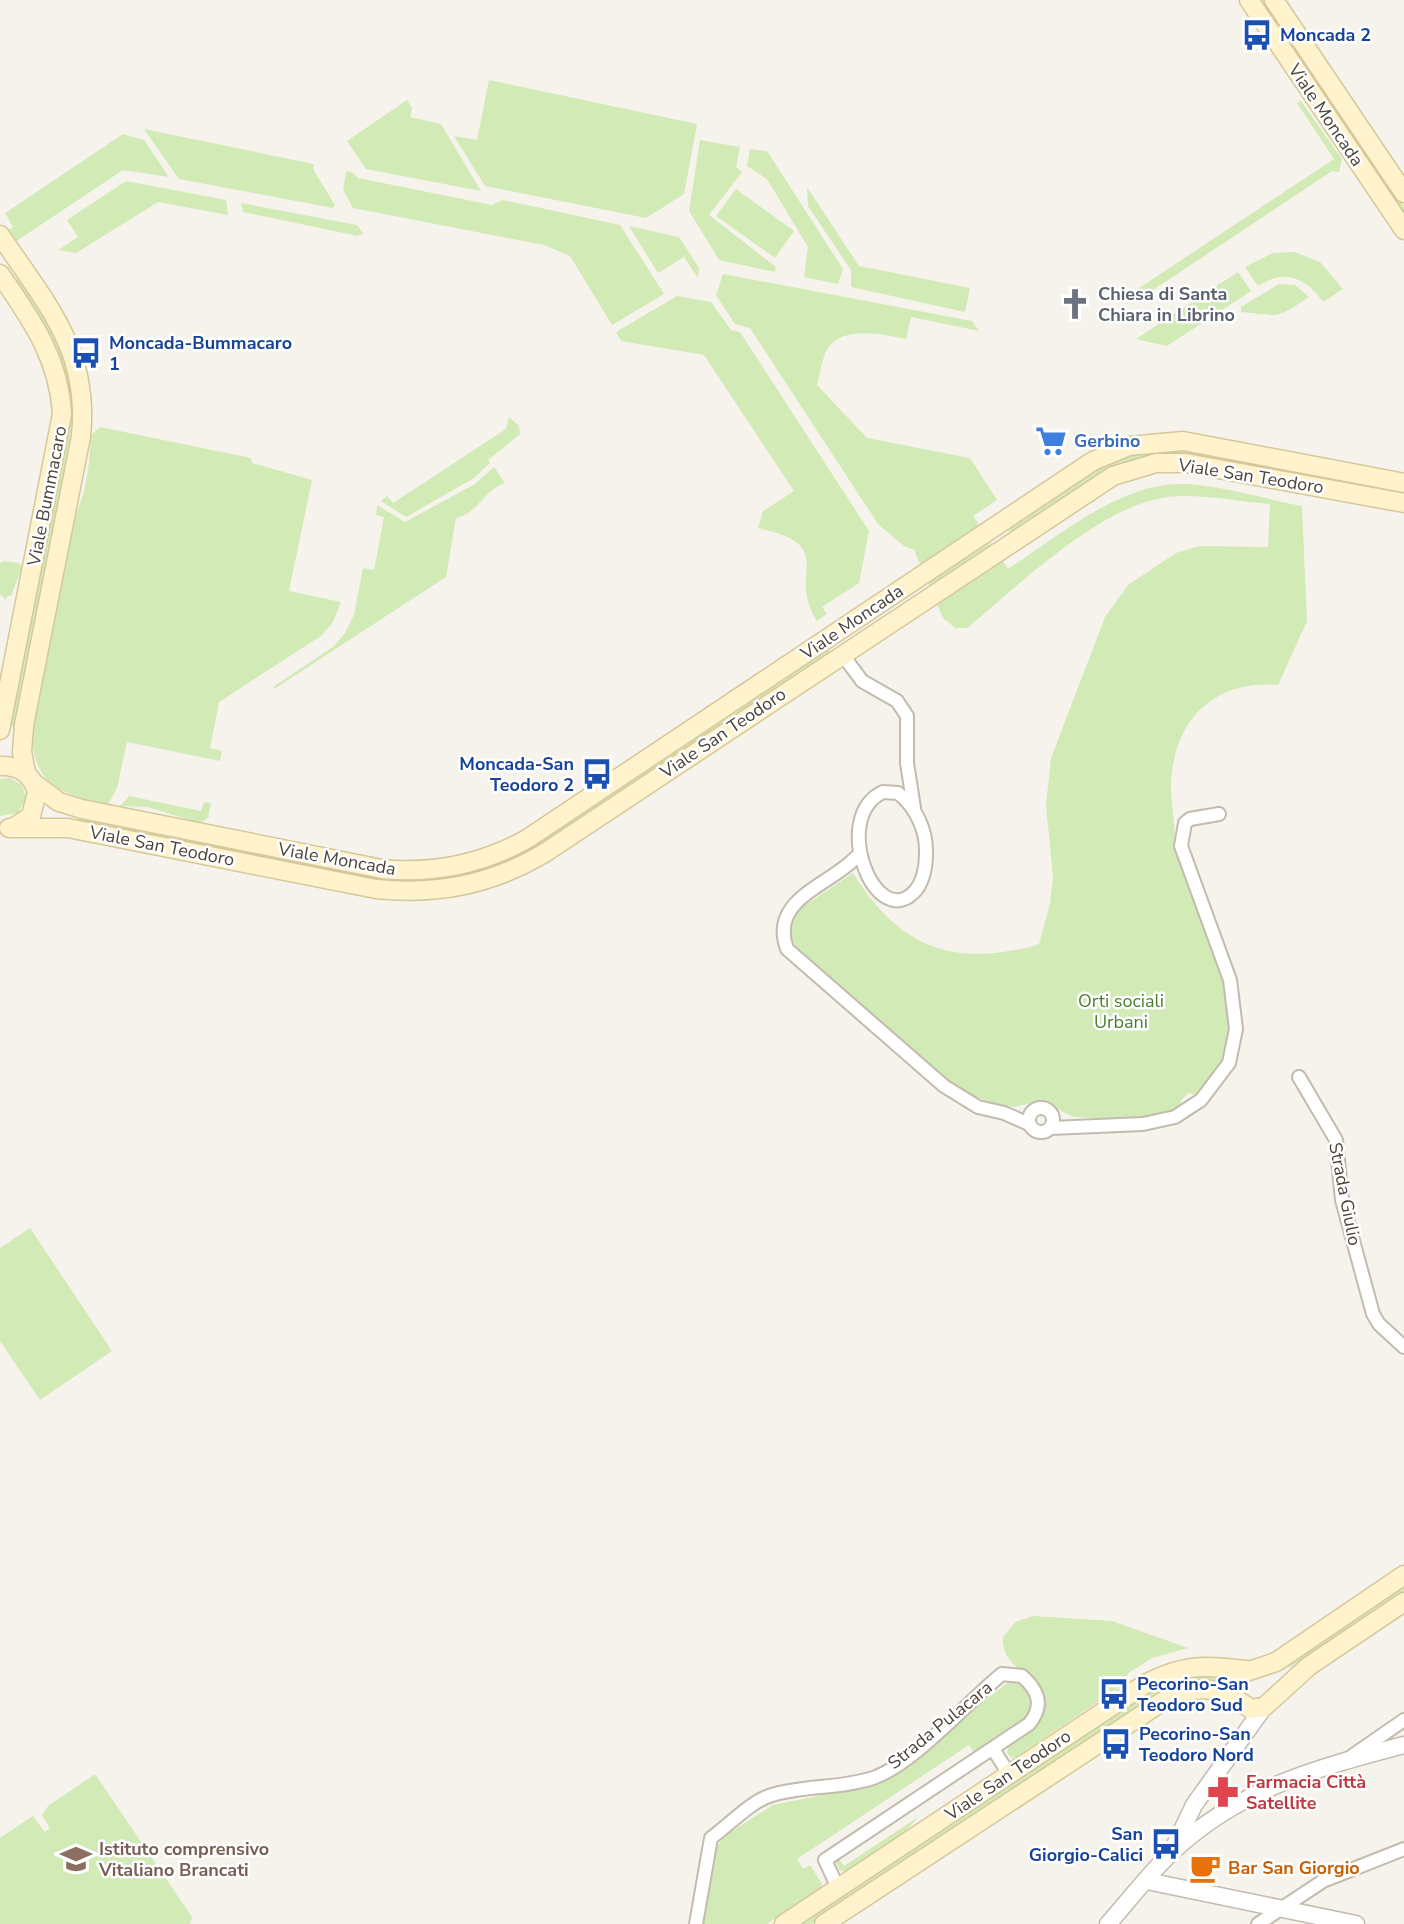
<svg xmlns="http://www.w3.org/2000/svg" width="1404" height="1924" font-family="'Nunito Sans',sans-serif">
  <rect width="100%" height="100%" fill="#f6f3ec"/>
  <path fill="#d2eab5" d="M1256 0H1266L1404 206V220Z
    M489 80 697 124 684 194 646 218 485 186 454 136 477 140Z
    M407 100 412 108 410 117 441 124 481 191 366 169 347 141Z
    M1301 101 1342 159 1339 172 1332 171 1141 298 1136 290 1334 159 1297 103Z
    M144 129 314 164 313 169 335 205 333 208 179 179Z
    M123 134 144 140 169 177 123 170 0 252V236L13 227 5 213Z
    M700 140 740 147 736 167 742 172 709 215 776 267 775 272 719 260 689 211Z
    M750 149 767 151 843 269 838 284 804 277 808 247 767 179 747 166Z
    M346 171 353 173 358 178 492 205 503 200 620 225 664 294 612 325 570 256 544 245 353 208 343 190Z
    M126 181 226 200 228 215 158 202 76 253 58 250 78 237 67 220Z
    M807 187 859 266 970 288 965 312 851 287V270L808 206Z
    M736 189 794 231 775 258 716 216Z
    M241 203 357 225 363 233 358 236 243 212Z
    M629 226 679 237 699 268 698 278 684 257 658 273Z
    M1294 252 1320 262 1343 289 1323 302C1306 278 1285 268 1258 286L1245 267 1273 253Z
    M1238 272 1251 291 1167 346 1136 339Z
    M723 274 972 321 979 331 911 317 906 339C883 335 845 325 828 348 822 357 820 375 817 385L867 438 970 458 997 500 973 516 1008 569C1059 536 1122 481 1185 484 1224 486 1264 499 1302 506L1307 621 1278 685C1220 680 1179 713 1172 772 1168 798 1177 822 1174 847 1194 901 1247 1006 1223 1060 1216 1074 1207 1084 1197 1095L1189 1093 1181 1100V1105L1172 1111 1144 1117 1113 1119 1074 1117 1040 1101 1014 1107 996 1104 961 1091 799 953 789 934 794 913 853 873C889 931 932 962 1002 952 1015 950 1026 949 1039 944L1050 904 1053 877 1046 805 1051 758 1105 617 1128 585 1176 553 1200 546 1268 547 1270 504C1236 502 1196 492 1162 498 1097 509 1018 586 967 628H955L943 618 914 550 904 546 878 524 750 328 735 324 716 295Z
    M20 276 53 325 75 386V426L16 725 13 727 9 725 65 379 54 345 13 281Z
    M1279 284 1295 285 1309 297C1273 321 1281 315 1241 312V307Z
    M677 296 711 302 731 330 740 332 869 531 859 583 822 607 827 614 817 621C785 573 841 546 758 528L763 511 794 491 704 355 621 341 616 332Z
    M509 417 519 426 520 434 488 460 490 463 474 478 406 517 381 501 387 496 393 503 506 429Z
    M100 427 251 458 252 463 312 480 289 591 341 602 333 622 321 636 219 702 210 748 222 751 220 761 127 742 117 788 108 804C65 795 34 787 32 736L76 514C88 487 89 463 91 435Z
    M1178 448 1404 489V497L1197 456 1176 454 1095 478 1011 533 1008 530 1093 470 1132 454Z
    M494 467 505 483C485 489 477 514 456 518L446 577 274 689 273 687 333 647 345 633 354 615 363 568 374 570 384 517 376 515 377 505 405 522 475 484Z
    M4 561 19 563 22 568 11 596H7L6 600 0 594V563Z
    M827 648 831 653 519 859 457 881 399 885 76 820 81 816 412 879C458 875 495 865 536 844Z
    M9 778 22 785 26 798 18 813 0 816V779Z
    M129 796 201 811 204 802 211 803 208 818 199 823 148 807 120 806Z
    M30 1228 112 1351 40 1400 0 1341V1248Z
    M1404 1585V1593L1289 1668 1287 1664Z
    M1033 1616 1112 1621 1188 1648 1152 1658 1127 1674 1130 1680 1016 1757 1011 1758 1007 1753 1009 1745 1036 1727 1044 1703C1039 1673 1001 1670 1003 1637L1015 1622Z
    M1195 1674 1221 1676 1222 1680 1167 1688 1157 1693 811 1924H799L1154 1687Z
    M1007 1683 1021 1684C1054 1714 997 1739 975 1754L969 1745 797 1859 803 1869 810 1865 822 1884 820 1889 767 1924H703L715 1850 724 1836 773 1805 853 1789 910 1760Z
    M95 1774 192 1917 190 1924H0V1838L33 1816 45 1832 50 1828 42 1815 48 1806Z
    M918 1817 906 1831 845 1872 839 1870 836 1862 839 1859 844 1866Z"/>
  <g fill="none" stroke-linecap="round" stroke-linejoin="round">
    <defs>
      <path id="minor" d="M842 654 862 681 897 701 907 716V763L914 808
        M883 792 898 793C916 807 927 831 926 854 926 867 923 884 913 893 875 930 830 817 883 792Z
        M860 853C834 885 768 897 787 949L944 1086 978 1107 1004 1113 1029 1124
        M1299 1077 1336 1140 1342 1200 1373 1314 1379 1324 1404 1347
        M1029 1120a12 12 0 1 1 24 0a12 12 0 1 1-24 0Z
        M1051 1128 1143 1124 1175 1117 1201 1100 1229 1063 1236 1029 1230 980 1181 846 1185 823 1190 819 1219 814
        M993 1749 1009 1774
        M1352 1756 1404 1720
        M696 1924 711 1838C729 1825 751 1801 772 1795 804 1785 840 1789 873 1778 915 1763 966 1703 1002 1674L1022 1676C1039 1691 1044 1706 1029 1724L825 1860 838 1888
        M1258 1924 1323 1881 1404 1849"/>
      <path id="tertiary" d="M1174 1847 1194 1805 1264 1707
        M1147 1881 1356 1924
        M1108 1924C1129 1900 1149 1874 1172 1852 1240 1788 1317 1768 1404 1745"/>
      <path id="secondary" d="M1249 0 1404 230
        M1274 0 1404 193
        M0 235C45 302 90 350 81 436L24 725 22 752 26 772
        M0 274C31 319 59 358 62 414L0 730
        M0 766C19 765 32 774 37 792L31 816 14 827
        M35 784 59 802 82 809 382 869C433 874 482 864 527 839L1093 461 1129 446 1183 441 1404 483
        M9 828H68L376 889C437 895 490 885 543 854L1113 476 1156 463H1186L1404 503
        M1404 1575 1276 1662 1240 1674 1234 1686 1236 1699 1251 1709 1264 1707 1309 1666 1404 1602
        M784 1924 1145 1684C1183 1664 1204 1665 1246 1670
        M824 1924 1174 1694C1197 1688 1214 1686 1236 1699"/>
    </defs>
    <use href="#minor" stroke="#c2bbae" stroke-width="16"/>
    <use href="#tertiary" stroke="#c2bbae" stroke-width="19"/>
    <use href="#secondary" stroke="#d6c79b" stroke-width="21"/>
    <use href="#minor" stroke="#fff" stroke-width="12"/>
    <use href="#tertiary" stroke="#fff" stroke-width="16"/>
    <use href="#secondary" stroke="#fff3cd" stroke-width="18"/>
  </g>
  <defs>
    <symbol id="bus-bare" viewBox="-9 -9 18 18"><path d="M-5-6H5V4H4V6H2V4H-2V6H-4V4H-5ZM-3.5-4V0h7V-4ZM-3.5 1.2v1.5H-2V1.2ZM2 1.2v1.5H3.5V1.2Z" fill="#1a4fb4" stroke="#fff" stroke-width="2.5" paint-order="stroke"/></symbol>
    <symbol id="church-bare" viewBox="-9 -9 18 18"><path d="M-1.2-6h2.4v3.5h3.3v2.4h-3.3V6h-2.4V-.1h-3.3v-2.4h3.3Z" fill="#6b7280" stroke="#fff" stroke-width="2.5" paint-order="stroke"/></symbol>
    <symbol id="supermarket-bare" viewBox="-9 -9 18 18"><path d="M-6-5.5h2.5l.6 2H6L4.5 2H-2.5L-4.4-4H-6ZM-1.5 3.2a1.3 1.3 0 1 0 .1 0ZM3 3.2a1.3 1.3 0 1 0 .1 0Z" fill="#3f7fe0" stroke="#fff" stroke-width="2.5" paint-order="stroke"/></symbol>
    <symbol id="pharmacy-bare" viewBox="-9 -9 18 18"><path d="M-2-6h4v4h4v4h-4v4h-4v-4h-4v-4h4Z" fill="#e0444e" stroke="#fff" stroke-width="2.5" paint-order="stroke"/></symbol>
    <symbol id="school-bare" viewBox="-9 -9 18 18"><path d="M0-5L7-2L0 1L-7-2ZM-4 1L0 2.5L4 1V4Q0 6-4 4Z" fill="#8d6e63" stroke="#fff" stroke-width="2.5" paint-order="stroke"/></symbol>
    <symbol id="cafe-bare" viewBox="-9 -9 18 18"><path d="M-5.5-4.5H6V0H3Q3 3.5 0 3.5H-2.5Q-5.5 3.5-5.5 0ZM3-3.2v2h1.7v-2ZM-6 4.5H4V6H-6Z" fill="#e8710a" stroke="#fff" stroke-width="2.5" paint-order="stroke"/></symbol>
  </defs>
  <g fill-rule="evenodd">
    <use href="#bus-bare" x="1235" y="13" width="44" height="44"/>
    <use href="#church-bare" x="1053" y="282" width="44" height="44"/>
    <use href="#bus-bare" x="64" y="331" width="44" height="44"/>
    <use href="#supermarket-bare" x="1029" y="419" width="44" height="44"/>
    <use href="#bus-bare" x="575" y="752" width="44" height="44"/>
    <use href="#bus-bare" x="1092" y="1672" width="44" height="44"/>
    <use href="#bus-bare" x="1094" y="1722" width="44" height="44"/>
    <use href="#pharmacy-bare" x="1201" y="1770" width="44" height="44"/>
    <use href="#bus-bare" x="1144" y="1822" width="44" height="44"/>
    <use href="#school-bare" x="54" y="1837" width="44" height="44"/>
    <use href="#cafe-bare" x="1183" y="1846" width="44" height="44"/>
  </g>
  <g text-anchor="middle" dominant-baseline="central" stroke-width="5" stroke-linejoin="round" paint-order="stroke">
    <g font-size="18" font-weight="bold" fill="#164399" stroke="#fff" text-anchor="start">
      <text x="1280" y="35">Moncada 2</text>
      <text x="109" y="343">Moncada-Bummacaro<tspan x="109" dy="21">1</tspan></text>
      <text x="574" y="764" text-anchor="end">Moncada-San<tspan x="574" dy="21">Teodoro 2</tspan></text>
      <text x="1137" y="1684">Pecorino-San<tspan x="1137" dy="21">Teodoro Sud</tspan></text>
      <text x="1139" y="1734">Pecorino-San<tspan x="1139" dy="21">Teodoro Nord</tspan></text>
      <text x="1143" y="1834" text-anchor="end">San<tspan x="1143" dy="21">Giorgio-Calici</tspan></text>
    </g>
    <g font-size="18" fill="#4b4439" stroke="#fff">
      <text transform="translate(1326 115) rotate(56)">Viale Moncada</text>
      <text transform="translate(1251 476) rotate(9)">Viale San Teodoro</text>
      <text transform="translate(47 496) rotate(-79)">Viale Bummacaro</text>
      <text transform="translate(852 622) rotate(-34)">Viale Moncada</text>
      <text transform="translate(723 733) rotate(-34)">Viale San Teodoro</text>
      <text transform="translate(162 846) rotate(11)">Viale San Teodoro</text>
      <text transform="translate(337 859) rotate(10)">Viale Moncada</text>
      <text transform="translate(1345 1194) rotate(79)">Strada Giulio</text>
      <text transform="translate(940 1725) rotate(-39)">Strada Pulacara</text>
      <text transform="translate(1008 1775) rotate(-34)">Viale San Teodoro</text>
    </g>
    <g font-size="18" font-weight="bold" fill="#5b616d" stroke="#fff" text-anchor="start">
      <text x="1098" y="294">Chiesa di Santa<tspan x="1098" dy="21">Chiara in Librino</tspan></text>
    </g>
    <g font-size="18" font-weight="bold" fill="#366cbe" stroke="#fff" text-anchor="start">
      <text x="1074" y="441">Gerbino</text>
    </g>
    <g font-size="18" fill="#4a7f2a" stroke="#fff">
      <text x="1121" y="1001">Orti sociali<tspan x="1121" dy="21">Urbani</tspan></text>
    </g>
    <g font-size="18" font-weight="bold" fill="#be3a42" stroke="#fff" text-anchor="start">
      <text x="1246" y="1782">Farmacia Città<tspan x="1246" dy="21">Satellite</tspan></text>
    </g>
    <g font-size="18" font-weight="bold" fill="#785e54" stroke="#fff" text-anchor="start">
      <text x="99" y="1849">Istituto comprensivo<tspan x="99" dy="21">Vitaliano Brancati</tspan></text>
    </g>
    <g font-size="18" font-weight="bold" fill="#c56008" stroke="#fff" text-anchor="start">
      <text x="1228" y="1868">Bar San Giorgio</text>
    </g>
  </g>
</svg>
